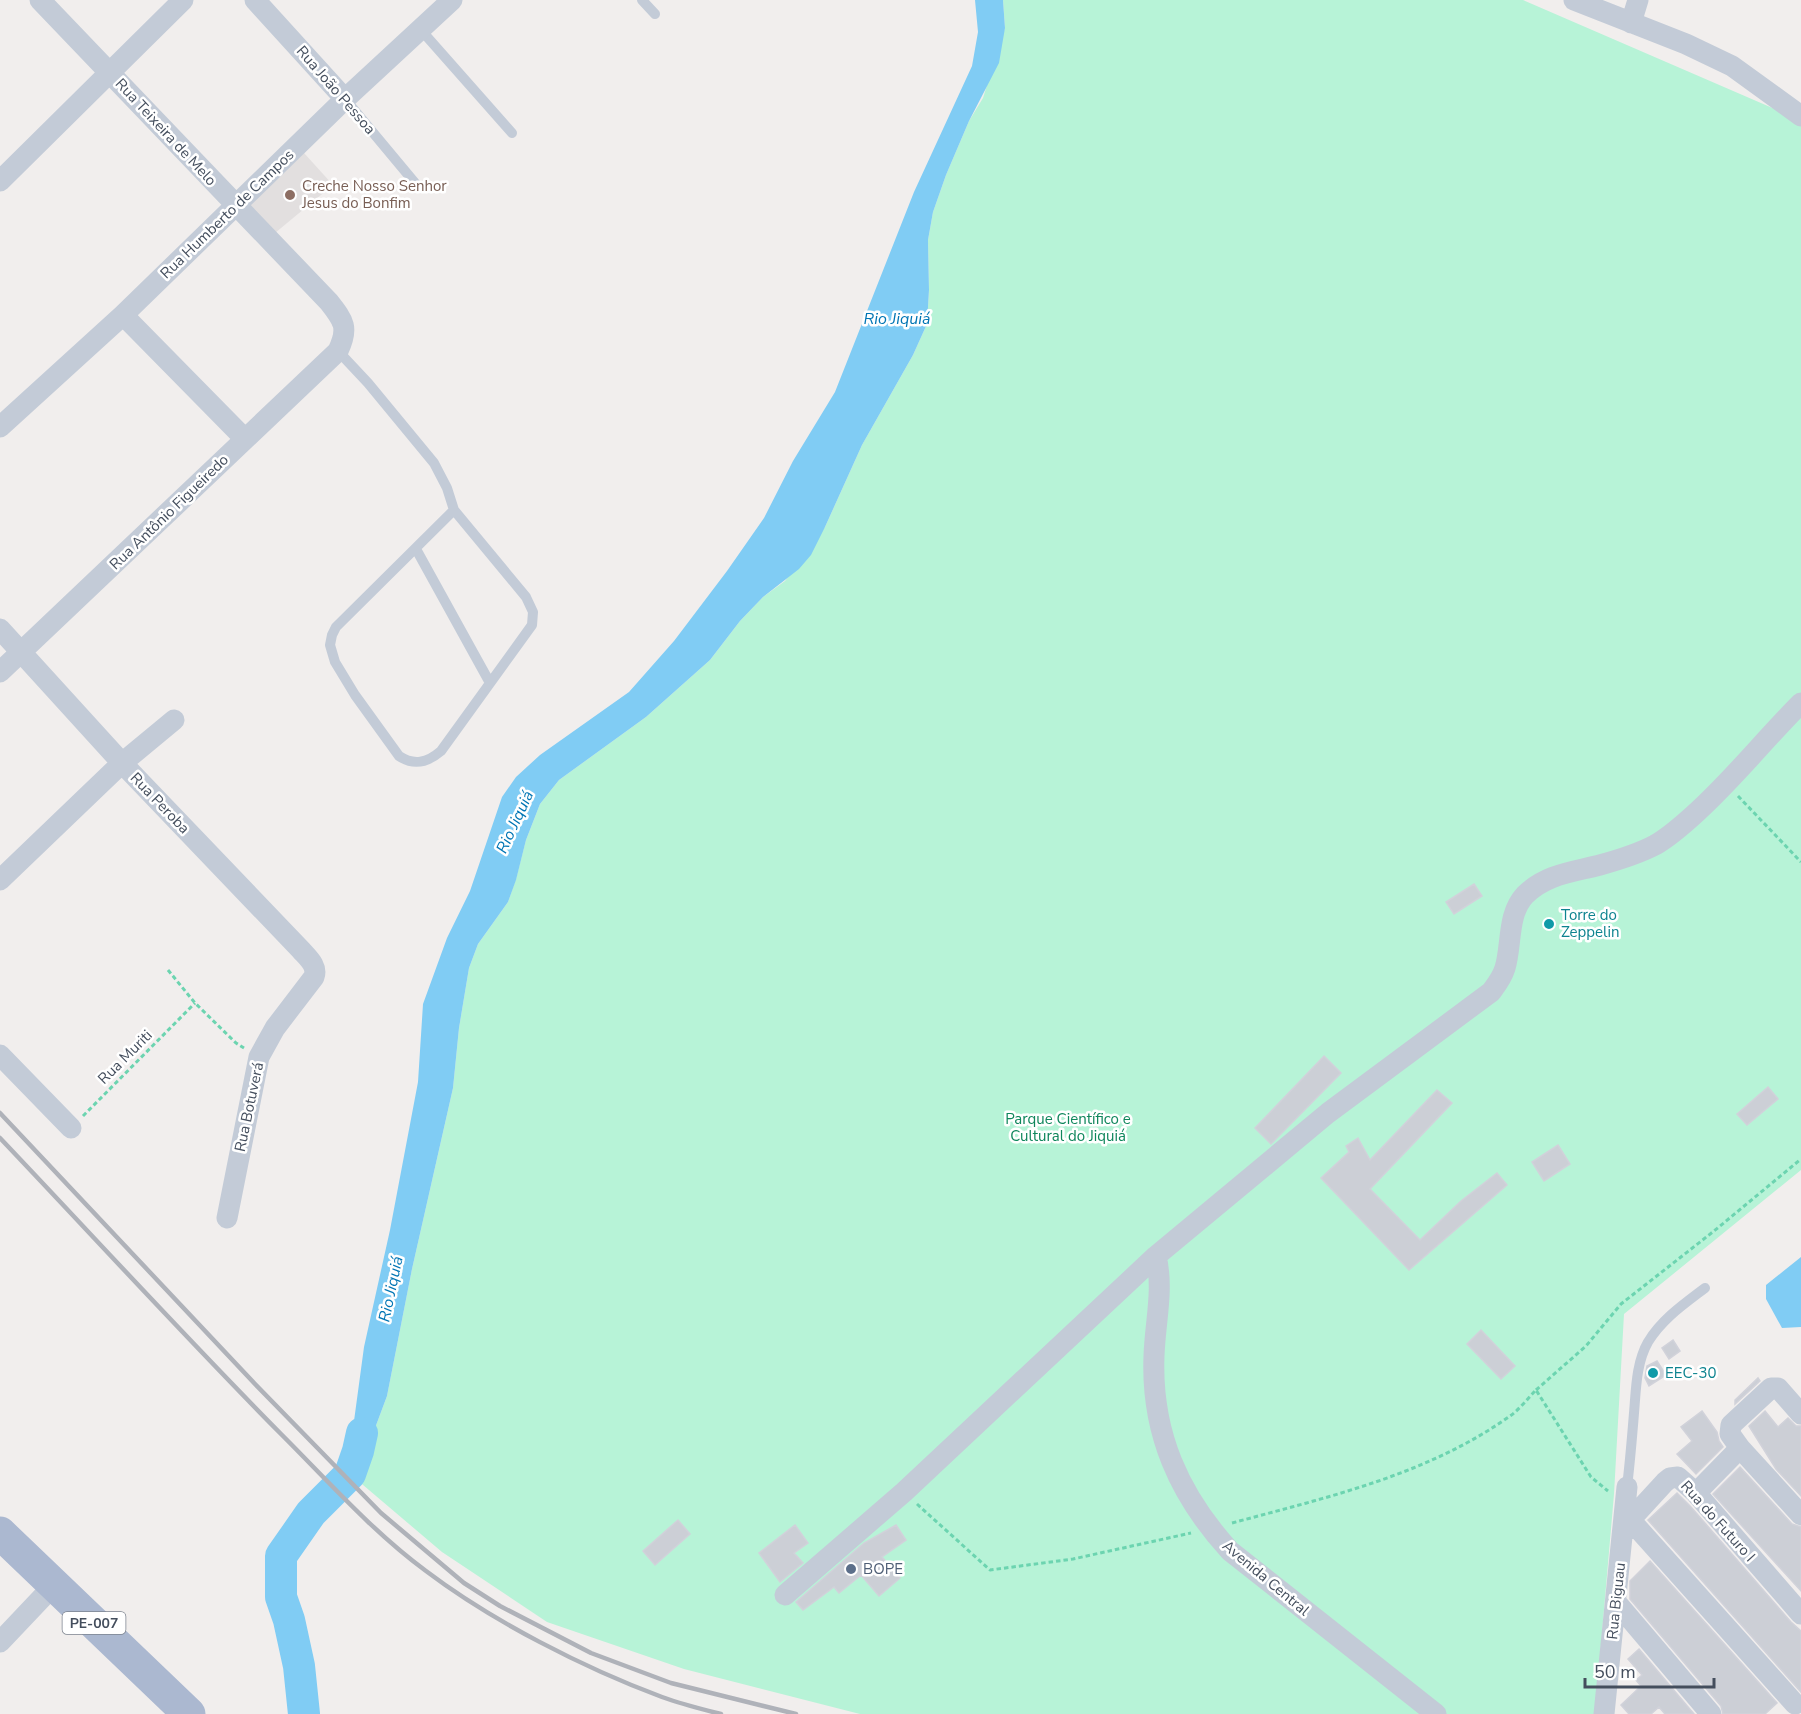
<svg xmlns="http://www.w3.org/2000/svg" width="1801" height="1714" font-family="'Nunito Sans',sans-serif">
  <rect width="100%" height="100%" fill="#f1eeed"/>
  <path fill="#e2dfdf" d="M304 153 333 185 275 233 249 206Z"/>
  <path fill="#b7f3d7" d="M1003 0H1523L1798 119 1801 123V1170L1624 1314 1614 1494 1595 1714H860L684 1669 547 1622 442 1552 356 1479 387 1396 412 1269 453 1088 459 1028 469 968 478 944 508 902 516 879 526 840 540 804 559 780 646 717 710 660 740 621 763 597 785 581 825 527 862 445 913 355 927 324 929 290 928 240 933 212 946 175 969 121 983 98 1005 28Z"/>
  <path fill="#80ccf4" d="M975 0H1003L1005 28 999 63 969 121 946 175 933 212 928 240 929 290 927 324 913 355 862 445 825 527 811 555 799 569 763 597 740 621 710 660 646 717 559 780 540 804 526 840 516 880 508 902 478 944 469 968 459 1028 453 1088 412 1269 387 1396 356 1479 344 1469 354 1421 364 1347 390 1230 418 1082 423 1004 447 938 470 891 502 797 516 777 540 755 629 692 674 641 727 571 764 518 793 461 835 392 914 192 972 66 978 32Z
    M1801 1257V1327L1782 1328 1766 1299V1285Z"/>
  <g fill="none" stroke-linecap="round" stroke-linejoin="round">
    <path stroke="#80ccf4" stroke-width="32" d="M304 1714 299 1666 289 1620 281 1597V1556L311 1513 350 1474 358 1451 362 1433"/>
  </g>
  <path fill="#cccfd6" stroke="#d1d2da" stroke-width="1.5" d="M1474 884 1482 896 1454 914 1446 902Z
    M1324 1056 1341 1073 1271 1144 1255 1128Z
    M1768 1087 1778 1099 1747 1125 1737 1114Z
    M1437 1090 1452 1103 1370 1189 1420 1240 1461 1201 1497 1173 1507 1185 1409 1270 1321 1178 1349 1152 1346 1146 1358 1138 1370 1160Z
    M1558 1145 1570 1164 1544 1181 1532 1162Z
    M1481 1330 1515 1366 1501 1379 1467 1344Z
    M1673 1340 1680 1351 1669 1359 1662 1348Z
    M1657 1361 1666 1375 1649 1386 1645 1378 1647 1366Z
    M1758 1378 1760 1381 1735 1404V1400Z
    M1702 1411 1717 1432 1719 1441 1723 1447 1696 1474 1677 1454 1692 1441 1681 1427Z
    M1765 1411 1778 1427 1788 1418 1796 1426H1801V1496L1776 1469 1749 1426Z
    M1740 1467 1792 1524 1801 1527V1591L1713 1494Z
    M1677 1493 1691 1507 1791 1622 1801 1631V1692L1648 1520Z
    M678 1520 690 1534 655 1565 643 1551Z
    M795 1525 808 1543 794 1553 803 1563 780 1582 759 1553Z
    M896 1525 906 1540 882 1557 900 1578 879 1596 861 1575 839 1593 834 1587 803 1610 796 1602 864 1543Z
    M1650 1561 1777 1703 1765 1714H1723L1721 1706 1630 1599V1581Z
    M1639 1649 1694 1714H1665L1659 1707 1651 1714H1629L1621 1705 1641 1686 1636 1680 1642 1675 1628 1659Z"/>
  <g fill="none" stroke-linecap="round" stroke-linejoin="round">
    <path stroke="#6cd4b0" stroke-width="3" stroke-dasharray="4.5 3" stroke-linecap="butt" d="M1738 796 1801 862
      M168 970 195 1003 236 1043 244 1048
      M83 1116 195 1003
      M1536 1390 1586 1346 1621 1304 1714 1231 1801 1159
      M917 1504 990 1570 1073 1559 1191 1533
      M1232 1523C1328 1497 1427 1475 1510 1416 1520 1409 1528 1398 1536 1390L1591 1477 1608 1491"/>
    <path stroke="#c3cbd7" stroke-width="10" d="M642 0 655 14
      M421 30 512 133
      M345 99 415 183
      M338 351 368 383 434 463 447 488 454 510 526 597 533 612 532 625 441 751C427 763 414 766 399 756L355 695 335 662 330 645 332 635 336 627 454 510
      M416 549 490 683
      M1627 1487C1630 1462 1632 1438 1634 1413 1636 1390 1636 1363 1648 1342 1662 1319 1684 1304 1705 1288"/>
    <path stroke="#c3cbd7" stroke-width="21" d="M255 0 345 99
      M1574 0 1686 44 1732 66 1801 116
      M1631 23 1638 0
      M0 181 183 0
      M123 315 245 439
      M0 427 123 315 345 99 452 0
      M0 629 122 763 301 950C308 958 318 966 314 977L275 1028 259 1057 227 1218
      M0 672 338 351C349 328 344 321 329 302L40 0
      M0 880 122 763 174 720
      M0 1055 71 1128
      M1156 1256C1164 1290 1155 1322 1154 1356 1151 1433 1179 1495 1230 1551L1436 1714
      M1740 1448 1730 1434 1731 1425 1771 1388H1778L1801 1414
      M1696 1493 1740 1448 1801 1515
      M1625 1514 1795 1704
      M1631 1519 1665 1482 1670 1478 1678 1477 1696 1493 1801 1614
      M785 1595 904 1492 1156 1256 1328 1113 1491 992C1497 984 1502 978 1505 968 1512 945 1507 914 1525 895 1546 874 1573 872 1600 865 1618 860 1638 854 1655 845 1671 836 1685 823 1698 811 1735 777 1766 738 1801 703
      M1616 1602 1711 1714
      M0 1642 54 1585
      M1604 1714 1627 1487"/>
    <path stroke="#abb8d0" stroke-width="33" d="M0 1533 189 1714"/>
    <path stroke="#afb2b9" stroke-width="4.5" d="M0 1113 255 1384 381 1513 464 1583 500 1606 591 1653 671 1683 796 1714
      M0 1138C94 1237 186 1338 282 1435 328 1481 373 1532 426 1571 492 1621 584 1668 662 1697 681 1704 701 1709 721 1714"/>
  </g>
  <circle fill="#8d6e63" stroke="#fff" stroke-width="2" cx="290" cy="195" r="6"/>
  <g fill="#0f9aa8" stroke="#fff" stroke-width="2">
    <circle cx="1549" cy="924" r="6"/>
    <circle cx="1653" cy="1373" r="6"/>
  </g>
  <circle fill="#5c6f8a" stroke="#fff" stroke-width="2" cx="851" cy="1569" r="6"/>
  <g text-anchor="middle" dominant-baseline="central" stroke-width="5" stroke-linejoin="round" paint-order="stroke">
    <rect fill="#fff" stroke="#7c838e" stroke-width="1.5" x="62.5" y="1612" width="63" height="22" rx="4.5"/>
    <g font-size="14" font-weight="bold" fill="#444e5d">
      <text x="94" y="1623">PE-007</text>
    </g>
    <g font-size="15" fill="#444e5d" stroke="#fff">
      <text transform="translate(336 90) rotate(49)">Rua João Pessoa</text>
      <text transform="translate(166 132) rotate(47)">Rua Teixeira de Melo</text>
      <text transform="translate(227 214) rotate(-44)">Rua Humberto de Campos</text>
      <text transform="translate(169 512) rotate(-44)">Rua Antônio Figueiredo</text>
      <text transform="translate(160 803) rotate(46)">Rua Peroba</text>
      <text transform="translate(125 1057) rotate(-45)">Rua Muriti</text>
      <text transform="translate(249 1107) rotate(-78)">Rua Botuverá</text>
      <text transform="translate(1718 1521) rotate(48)">Rua do Futuro I</text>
      <text transform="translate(1266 1578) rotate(40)">Avenida Central</text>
      <text transform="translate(1616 1601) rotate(-84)">Rua Biguau</text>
    </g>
    <g font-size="15" fill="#785e54" stroke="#fff" text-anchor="start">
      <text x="302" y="186">Creche Nosso Senhor<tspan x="302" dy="17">Jesus do Bonfim</tspan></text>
    </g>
    <g font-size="15" fill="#0d838f" stroke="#fff" text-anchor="start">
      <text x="1561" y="915">Torre do<tspan x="1561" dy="17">Zeppelin</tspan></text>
      <text x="1665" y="1373">EEC-30</text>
    </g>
    <g font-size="15" fill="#0e865b" stroke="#fff">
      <text x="1068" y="1119">Parque Científico e<tspan x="1068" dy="17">Cultural do Jiquiá</tspan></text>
    </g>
    <g font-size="15" fill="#4e5e75" stroke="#fff" text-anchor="start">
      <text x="863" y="1569">BOPE</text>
    </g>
    <g font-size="16" font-style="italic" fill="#0075b4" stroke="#fff">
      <text x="897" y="319">Rio Jiquiá</text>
      <text transform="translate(515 822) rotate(-65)">Rio Jiquiá</text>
      <text transform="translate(391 1289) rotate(-78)">Rio Jiquiá</text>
    </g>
  </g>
  <path d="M1585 1678v9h129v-9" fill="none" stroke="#444e5d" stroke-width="3"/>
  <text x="1594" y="1678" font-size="18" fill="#444e5d" stroke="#ffffff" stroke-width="4.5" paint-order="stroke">50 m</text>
</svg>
